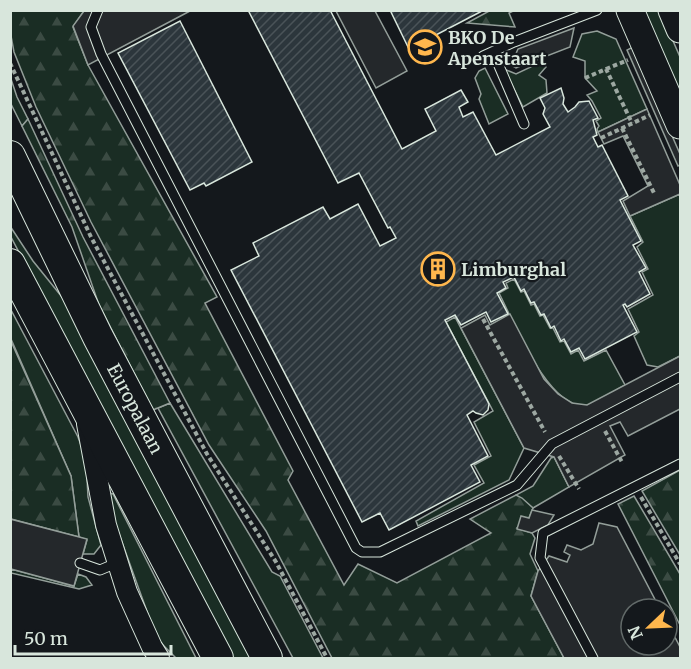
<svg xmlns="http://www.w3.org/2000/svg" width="691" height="669" font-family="Merriweather,serif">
  <defs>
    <pattern id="forest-firs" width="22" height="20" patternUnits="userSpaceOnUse" patternTransform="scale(1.5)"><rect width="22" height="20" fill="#1a2d24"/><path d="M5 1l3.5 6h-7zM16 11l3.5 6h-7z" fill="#3b4b43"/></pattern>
    <pattern id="building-hatch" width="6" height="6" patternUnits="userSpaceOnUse" patternTransform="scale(1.5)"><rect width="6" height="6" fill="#2c363c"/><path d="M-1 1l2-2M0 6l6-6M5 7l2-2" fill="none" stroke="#4a5358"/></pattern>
  </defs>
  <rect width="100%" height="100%" fill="#14181c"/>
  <path fill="#1a2d24" stroke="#939e99" stroke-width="1.5" d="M643 11H660L680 57V93Z
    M597 31 616 39 647 109 598 132 597 129 599 126 596 121 601 118 592 101 587 95 597 91 585 78V61L573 57 582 34Z
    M539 63 546 67 539 75 546 80 547 93 523 107 504 69 516 74Z
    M485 68 508 114 489 124 479 99 481 94 475 78 479 71Z
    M10 76 17 97 28 119 22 126 11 104Z
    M680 194V356L658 367 647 365 634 336 639 332 628 309 653 295 642 272 648 269 637 247 643 242 630 216Z
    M10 226 33 261 70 307 253 658H231L11 237Z
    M514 279 521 292 524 291 531 305 534 304 540 316 543 315 550 328H553L560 342 564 341 571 354 578 350 584 361 606 350 625 385C614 391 600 402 588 405 550 414 513 320 499 293L508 288 506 283Z
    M10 308 78 437 86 459 88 497 101 545 94 554H83L87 540 79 537 71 476 11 339Z
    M455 317 524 448 509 480 418 526 416 521 484 483 474 465 491 456 474 422 493 411 446 322Z
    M170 403 272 572 280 576 323 658H293L158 408Z
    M554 457 569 487 533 508 516 495 533 486 551 458Z
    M109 493 113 494 196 658H176L159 641 153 628 106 498Z
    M11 569 74 586 78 574 86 577 92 585 79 589 11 573Z"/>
  <path fill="url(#forest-firs)" stroke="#939e99" stroke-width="1.5" d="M491 10 513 11 509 13 515 27 467 23Z
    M10 11H84L73 27 88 65 217 297 205 303 293 471 288 480 344 585 358 564 397 583 491 533 470 519 516 495 522 498 533 508 529 518 517 528 532 533 535 538 530 554 538 571 531 596 564 658H332L266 531 209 445 91 222 36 107 14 52 11 36Z
    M28 119 83 237 170 403 153 410 99 305 72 227 22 126Z
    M10 339 71 476 79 537 11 519Z
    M680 470V555L642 491Z
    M634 496 680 574V625L618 504Z"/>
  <path fill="#24282b" stroke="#939e99" stroke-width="1.5" d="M84 11H190L88 65 73 26Z
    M336 11H375L407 71 376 88Z
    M574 28 570 47 516 68 511 65 518 49Z
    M633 47 680 154V165L678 166 627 50Z
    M647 109 680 185V194L630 216 623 201 648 186 623 136 604 144 598 132Z
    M510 314 544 379 558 394 572 403 587 405 680 356V409L628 436 620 422 610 426 625 455 569 487 554 457 524 448 461 328 485 315 490 325Z
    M532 510 554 515 548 525 532 533 517 529 521 516 529 518Z
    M10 519 87 539 74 586 11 569Z
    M599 523 617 527 660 609H631V645H667V622L680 647V658H564L531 596 538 571 549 556 567 562 570 555 564 552 567 545 581 550 593 544Z"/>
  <path fill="url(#building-hatch)" stroke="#d8e6dc" stroke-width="1.5" d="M248 10H330L402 149 436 131 425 109 461 90 468 102 459 107 463 117 473 112 496 155 550 127 543 114 545 108 540 98 561 88 564 98 563 104 568 112 575 107 579 102 589 101 598 118 593 120 597 135 593 137 598 147 602 145 628 196 620 200 641 241 633 245 646 268 639 272 650 294 627 307 625 304 623 305 637 332 585 359 579 348 571 352 564 339 561 341 554 326 551 328 544 314 541 315 534 302 531 303 524 289 521 291 514 277 503 282 506 288 497 293 508 314 491 322 486 312 461 325 455 315 445 320 489 404 488 410 483 415 476 413 473 411 467 415 488 456 471 465 480 482 389 530 380 513 362 522 231 270 259 256 253 243 323 207 330 219 358 204 380 246 396 238 390 227 388 228 359 173 338 183Z
    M390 10H484L409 49Z
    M180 21 252 162 206 186 204 183 190 190 118 53Z"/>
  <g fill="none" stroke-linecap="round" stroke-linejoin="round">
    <defs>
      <path id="service" d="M98 10 91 27 101 54 356 548 362 552H380L517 485 552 444 680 377
        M493 52 524 124
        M483 56 514 42 597 10
        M80 563 100 570 119 562
        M593 658 540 558 543 533 680 464"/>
      <path id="minor" d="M87 424 106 525 127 592 152 647 159 658"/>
      <path id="secondary" d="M630 10 680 125
        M672 10 680 29"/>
      <g id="primary">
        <path id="s1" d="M10 156 98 337 267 658"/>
        <path d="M10 264 218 658"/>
      </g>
    </defs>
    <use href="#service" stroke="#d8e6dc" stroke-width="11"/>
    <use href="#minor" stroke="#d8e6dc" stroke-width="22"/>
    <use href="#secondary" stroke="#d8e6dc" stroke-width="29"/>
    <use href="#primary" stroke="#d8e6dc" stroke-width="32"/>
    <path stroke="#9da8a2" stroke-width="4" stroke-dasharray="4.5 3" stroke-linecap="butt" d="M10 63 91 237 207 454 276 562 327 658
      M606 69 628 60
      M585 78 606 69 632 123
      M622 128 654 193
      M601 138 650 115
      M483 319 545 432
      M605 431 623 464
      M559 456 579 489
      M641 497 680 564"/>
    <use href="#service" stroke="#14181c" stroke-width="9"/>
    <use href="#minor" stroke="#14181c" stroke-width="20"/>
    <use href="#secondary" stroke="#14181c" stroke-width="27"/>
    <use href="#primary" stroke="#14181c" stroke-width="30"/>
  </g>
  <defs>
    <symbol id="school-ring" viewBox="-11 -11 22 22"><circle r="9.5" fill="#14181c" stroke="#ffb74d" stroke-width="1.5"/><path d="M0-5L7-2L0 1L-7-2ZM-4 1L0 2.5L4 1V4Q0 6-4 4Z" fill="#ffb74d"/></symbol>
    <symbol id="building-ring" viewBox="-11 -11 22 22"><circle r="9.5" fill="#14181c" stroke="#ffb74d" stroke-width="1.5"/><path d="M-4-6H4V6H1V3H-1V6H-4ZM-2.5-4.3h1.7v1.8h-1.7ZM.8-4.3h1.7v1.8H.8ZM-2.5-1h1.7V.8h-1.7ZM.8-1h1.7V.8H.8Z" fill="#ffb74d"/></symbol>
  </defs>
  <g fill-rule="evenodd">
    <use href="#school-ring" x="406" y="28" width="38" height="38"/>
    <use href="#building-ring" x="419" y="250" width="38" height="38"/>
  </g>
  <g text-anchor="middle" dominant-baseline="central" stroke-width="4.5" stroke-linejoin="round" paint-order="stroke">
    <g font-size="18" font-weight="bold" fill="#d8e6dc" stroke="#14181c" text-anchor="start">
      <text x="448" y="37">BKO De<tspan x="448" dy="21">Apenstaart</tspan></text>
      <text x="461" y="269">Limburghal</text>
    </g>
    <g font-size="18" fill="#d8e6dc" stroke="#14181c">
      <text stroke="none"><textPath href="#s1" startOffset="282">Europalaan</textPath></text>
    </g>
  </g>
  <rect width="691" height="669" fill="none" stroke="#d8e6dc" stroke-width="24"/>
  <g transform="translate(649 627) rotate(247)"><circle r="28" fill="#14181c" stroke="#626a69" stroke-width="1.5"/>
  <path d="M0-4.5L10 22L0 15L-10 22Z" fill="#ffb74d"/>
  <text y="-9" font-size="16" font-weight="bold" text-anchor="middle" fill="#d8e6dc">N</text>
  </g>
  <path d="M15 645v9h156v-9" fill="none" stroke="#d8e6dc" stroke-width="3"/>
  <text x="24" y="645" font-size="18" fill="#d8e6dc" stroke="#14181c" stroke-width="4.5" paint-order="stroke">50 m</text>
</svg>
